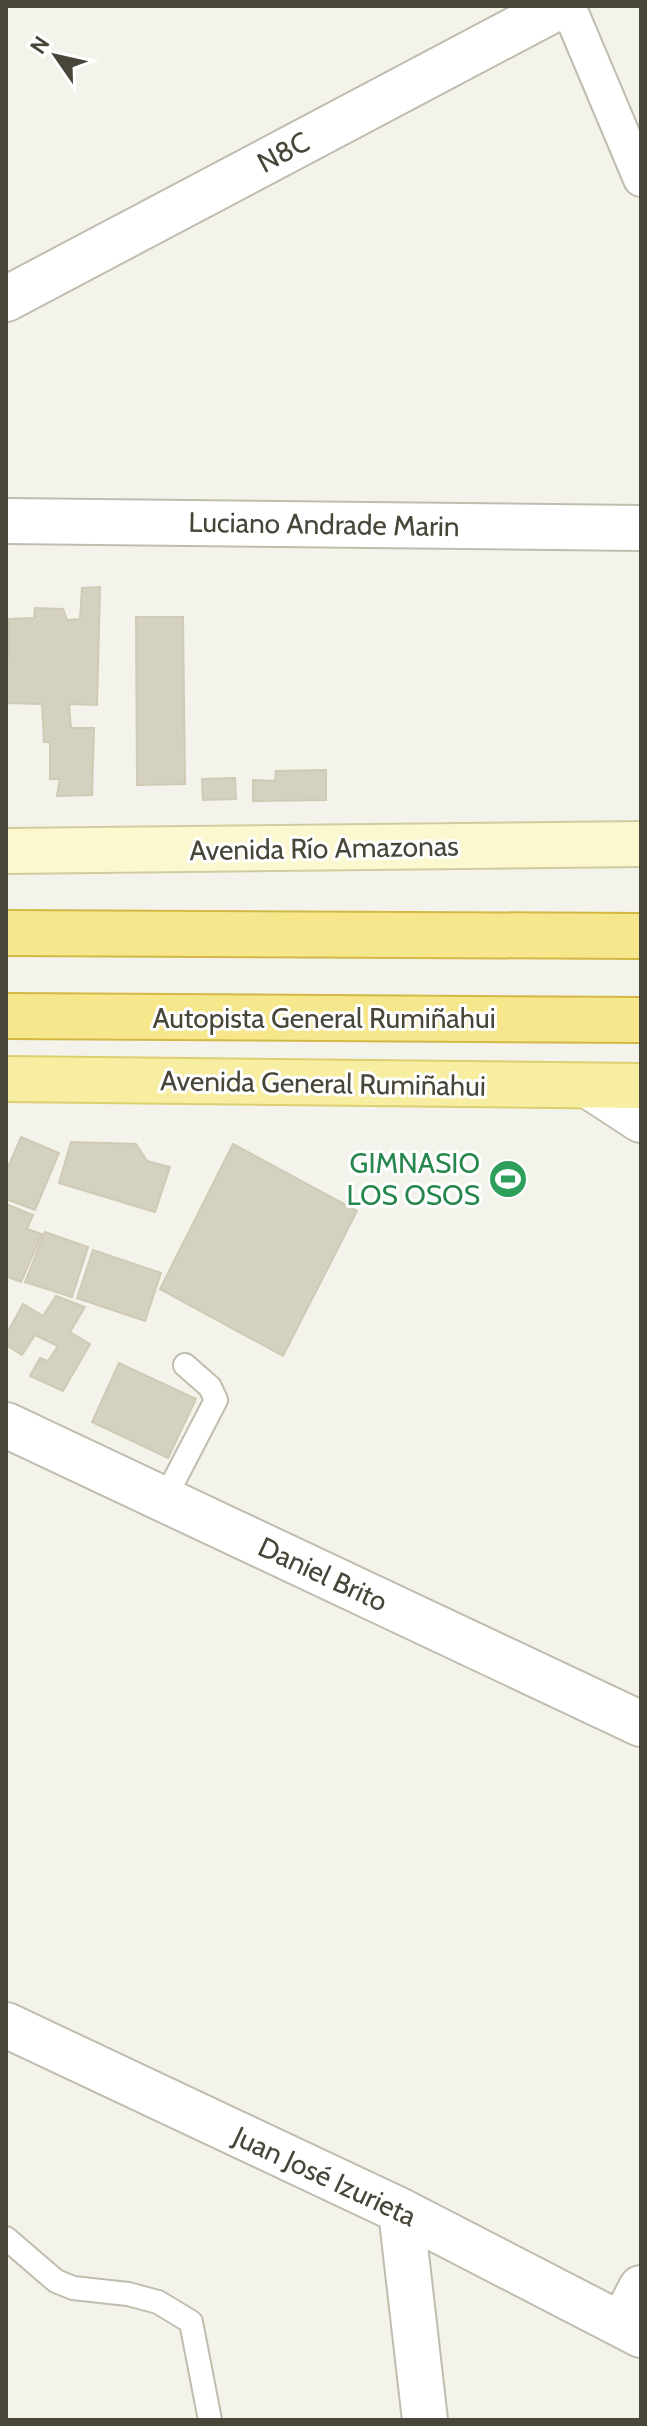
<svg xmlns="http://www.w3.org/2000/svg" width="647" height="2426" font-family="Cabin,sans-serif">
  <rect width="100%" height="100%" fill="#f4f3eb"/>
  <path fill="#d5d1c1" stroke="#d0cab5" stroke-width="2" d="M100 587 97 705 69 704 71 728H94L92 795 57 796 60 779H50V742H44L42 704 6 703 9 619 34 618 35 608 63 609 67 620 80 619 82 588Z
    M136 617H183L185 784 137 785Z
    M326 770V800L253 801V780L275 781 276 771Z
    M235 778 236 799 203 800 202 779Z
    M21 1137 59 1153 35 1210 6 1199V1172Z
    M71 1142 136 1144 147 1161 170 1167 155 1212 59 1183Z
    M233 1144 357 1211 283 1356 160 1289Z
    M6 1204 33 1215 27 1229 42 1234 21 1282 6 1276Z
    M45 1232 88 1247 72 1297 25 1282Z
    M93 1250 161 1273 145 1321 77 1298Z
    M56 1296 85 1307 70 1332 90 1344 63 1391 30 1376 40 1358 48 1361 58 1346 35 1335 22 1355 6 1345V1335L23 1304 43 1316Z
    M119 1363 196 1399 168 1458 92 1422Z"/>
  <g fill="none" stroke-linecap="round" stroke-linejoin="round">
    <defs>
      <path id="service" d="M164 1500 216 1400 210 1387 185 1365
        M6 2238 56 2281 73 2288 128 2294 158 2302 191 2322 210 2420"/>
      <path id="pedestrian" d="M568 6 641 179"/>
      <path id="minor" d="M6 299 560 6
        M6 521 641 528
        M589 1086 641 1120
        M6 1425 641 1724
        M6 2025 401 2211 641 2335
        M401 2211 425 2420
        M622 2325 641 2288"/>
      <path id="secondary" d="M6 851 641 844"/>
      <path id="primary" d="M6 1079 641 1086"/>
      <path id="trunk" d="M6 933 641 936
        M6 1016 641 1020"/>
    </defs>
    <use href="#service" stroke="#c0bdae" stroke-width="26"/>
    <use href="#pedestrian" stroke="#c0bdae" stroke-width="38"/>
    <use href="#minor" stroke="#c0bdae" stroke-width="48"/>
    <use href="#secondary" stroke="#d1cc9e" stroke-width="48"/>
    <use href="#primary" stroke="#dccf71" stroke-width="48"/>
    <use href="#trunk" stroke="#d3b846" stroke-width="48"/>
    <use href="#service" stroke="#fff" stroke-width="22"/>
    <use href="#pedestrian" stroke="#fff" stroke-width="34"/>
    <use href="#minor" stroke="#fff" stroke-width="44"/>
    <use href="#secondary" stroke="#fbf8cf" stroke-width="44"/>
    <use href="#primary" stroke="#f7eea1" stroke-width="44"/>
    <use href="#trunk" stroke="#f6e78c" stroke-width="44"/>
  </g>
  <defs>
    <symbol id="stadium-disc" viewBox="-11 -11 22 22"><circle r="9.5" fill="#2e9e5b" stroke="#fff"/><path d="M0-5a6.5 5 0 1 0 0 10a6.5 5 0 1 0 0-10ZM-3.5-1.8h7v3.6h-7Z" fill="#fff"/></symbol>
  </defs>
  <g fill-rule="evenodd">
    <use href="#stadium-disc" x="486" y="1157" width="44" height="44"/>
  </g>
  <g text-anchor="middle" dominant-baseline="central" stroke-width="6" stroke-linejoin="round" paint-order="stroke">
    <g font-size="28" fill="#484539" stroke="#fff">
      <text transform="translate(283 152) rotate(-28)">N8C</text>
      <text transform="translate(324 524) rotate(1)">Luciano Andrade Marin</text>
      <text transform="translate(324 848) rotate(-1)">Avenida Río Amazonas</text>
      <text x="324" y="1018">Autopista General Rumiñahui</text>
      <text transform="translate(323 1083) rotate(1)">Avenida General Rumiñahui</text>
      <text transform="translate(323 1574) rotate(25)">Daniel Brito</text>
      <text transform="translate(325 2176) rotate(25)">Juan José Izurieta</text>
    </g>
    <g font-size="28" fill="#27864d" stroke="#fff" text-anchor="end">
      <text x="480" y="1163">GIMNASIO<tspan x="480" dy="32">LOS OSOS</tspan></text>
    </g>
  </g>
  <rect width="647" height="2426" fill="none" stroke="#484539" stroke-width="16"/>
  <g transform="translate(56 56) rotate(304)" stroke="#ffffff" stroke-width="6" paint-order="stroke">
  <path d="M0-6L14 30L0 20L-14 30Z" fill="#484539"/>
  <text y="-12" font-size="22" font-weight="bold" text-anchor="middle" fill="#484539">N</text>
  </g>
</svg>
